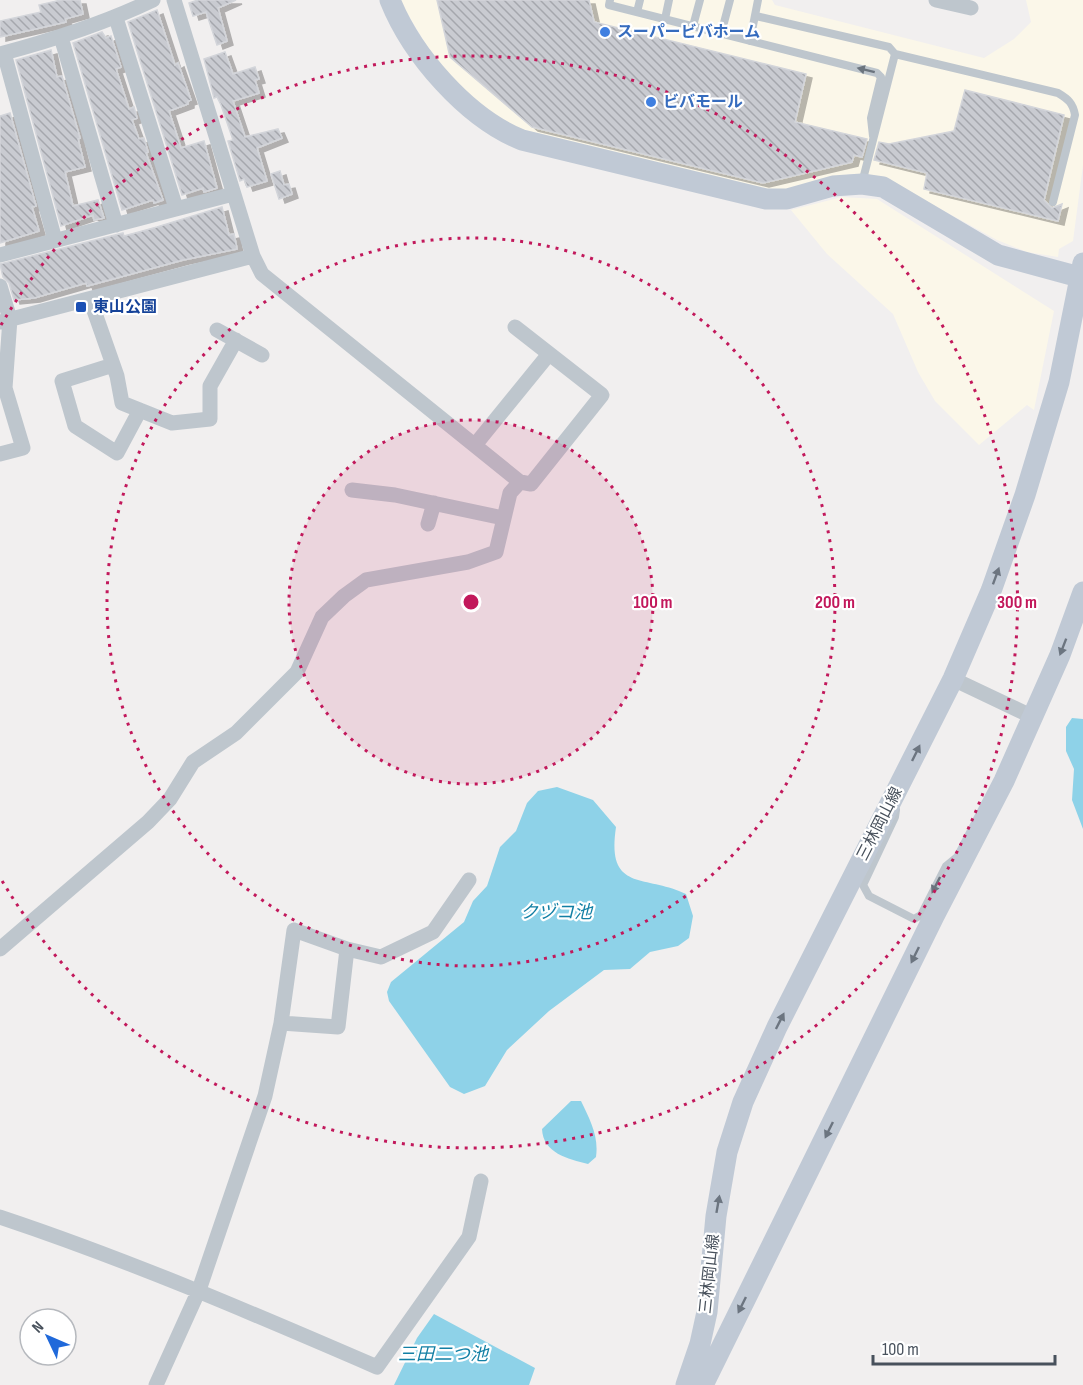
<svg xmlns="http://www.w3.org/2000/svg" width="1083" height="1385" font-family="'Sofia Sans Condensed','Noto Sans JP',sans-serif">
  <defs>
    <pattern id="building-back-hatch" width="6" height="6" patternUnits="userSpaceOnUse" patternTransform="scale(1.5)"><rect width="6" height="6" fill="#c9cbd1"/><path d="M-1 5l2 2M0 0l6 6M5-1l2 2" fill="none" stroke="#a5a7ad"/></pattern>
    <filter id="shadow"><feDropShadow dx="6" dy="4" stdDeviation="0" flood-color="#0004"/></filter>
  </defs>
  <rect width="100%" height="100%" fill="#f1efef"/>
  <path fill="#fbf7e9" d="M399 0H772L775 5 984 58 1014 39 1031 22 1026 0H1083V165L1073 241 1059 249 1058 257 1027 252 997 240 884 178 851 174 784 190 760 189 513 127 490 115 438 64Z
    M842 197 877 199 1054 311 1034 410 1027 405 979 445 935 401 918 372 893 314 827 254 791 210Z"/>
  <path fill="#8ed2e8" d="M1072 718 1083 719V829L1072 800 1074 769 1066 751V727Z
    M557 787 593 800 616 827C606 893 645 874 686 894L693 916 689 938 678 946 650 952 630 969 604 970 549 1011 507 1050 485 1086 464 1094 450 1087 389 1001 387 992 391 982 464 922 473 901 487 886 500 847 516 831 527 803 538 791Z
    M571 1101H581C590 1120 599 1136 596 1157L588 1164C568 1159 543 1153 542 1129Z
    M434 1314 535 1368 529 1385H394L417 1338Z"/>
  <path fill="url(#building-back-hatch)" stroke="#d3d5da" stroke-width="1.5" filter="url(#shadow)" d="M61 0H80L83 14 65 19 66 22 0 37V21L41 12 39 5Z
    M198 0H236L218 8 227 41 217 45 206 12 193 16 189 3Z
    M437 0H589L594 22 806 74 795 122 867 139 862 157 854 155 852 162 763 183 532 127 450 57Z
    M157 10 175 65 178 63 191 100 188 101V104L169 111 181 148 204 141 217 188 204 192 203 188 182 195 128 22Z
    M102 32 106 38 111 36 121 67 116 69 129 109 134 107 137 118 132 120 139 139 144 138 148 152 146 153 163 200 154 203 153 200 122 210 73 43Z
    M51 50 57 77 62 76 80 138 78 139 85 167 65 172 73 206 98 200 104 218 94 220 93 215 61 226 16 60Z
    M225 52 233 74 255 67 259 79 255 80 259 93 233 101 245 137 278 129 282 138 257 148 267 181 247 187 244 179 240 181 228 141 233 140 221 105 217 97 214 98 204 59Z
    M965 90 1064 115 1044 200 1052 208 1062 204 1058 221 924 189 927 173 874 160 879 142 889 144 954 131Z
    M10 113 36 206 32 207 39 231 0 243V116Z
    M280 171 284 185 289 184 292 194 279 199 271 174Z
    M222 207 229 235 234 234 237 249 183 260 87 286 86 283 34 298 14 300 9 283 3 277 0 264 123 233 124 236 157 227Z"/>
  <g fill="none" stroke-linecap="round" stroke-linejoin="round">
    <path stroke="#bec6cd" stroke-width="8" d="M610 0 609 5 877 73 881 77 871 118 873 136
      M637 12 640 0
      M756 16 889 47 895 54
      M665 19 669 0
      M693 26 700 0
      M721 34 730 0
      M750 41 758 0
      M862 183 895 54 1058 93C1068 99 1073 103 1075 115L1053 202
      M896 810 895 817 863 885 869 896 914 919 921 915 946 866 957 857"/>
    <path stroke="#bec6cd" stroke-width="15" d="M174 0 253 256 262 274 520 482 531 484 602 395 515 327
      M936 0 971 8
      M116 18 176 208
      M61 37 116 225
      M4 53 55 240
      M0 54C53 40 103 24 153 0
      M0 255 233 194
      M0 286 10 319 5 388 0 389
      M90 299 117 376 122 403 172 423 210 419V386L236 340
      M0 322 253 256
      M217 330 262 355
      M113 365 62 381 75 426 117 453 140 410
      M475 445 549 354
      M0 454 23 448 5 388
      M352 490 395 495 503 518
      M428 524 434 503
      M953 679 1033 717
      M0 949 148 822 170 799 193 762 236 733 297 672 322 617 344 596 366 580 468 562 496 552 510 493 520 482
      M281 1023 338 1027 347 949
      M0 1217C129 1260 252 1313 377 1367L469 1237 481 1181
      M156 1385 199 1290 265 1096 281 1023 294 930 347 949 381 957 433 932 469 880"/>
    <path stroke="#c0c9d5" stroke-width="21" d="M390 0C412 55 467 118 522 140L766 199H787L833 186 862 184 883 187 998 255 1083 278
      M686 1385 700 1344 707 1312 716 1216 727 1152 743 1102 777 1027 953 679 991 591 1025 495 1059 382 1083 263
      M703 1385 934 916 1004 781 1060 655 1083 592"/>
  </g>
  <defs><path id="oneway-solid" d="M-6-.8H1V-3.2L6.5 0L1 3.2V.8H-6Z" transform="scale(1.5)"/></defs>
  <g fill="#6b747e">
    <use href="#oneway-solid" transform="translate(866 70) rotate(-166)"/>
    <use href="#oneway-solid" transform="translate(936 885) rotate(117)"/>
  </g>
  <g fill="#6c7580">
    <use href="#oneway-solid" transform="translate(996 576) rotate(-70)"/>
    <use href="#oneway-solid" transform="translate(1063 647) rotate(111)"/>
    <use href="#oneway-solid" transform="translate(916 753) rotate(-64)"/>
    <use href="#oneway-solid" transform="translate(915 955) rotate(116)"/>
    <use href="#oneway-solid" transform="translate(780 1021) rotate(-63)"/>
    <use href="#oneway-solid" transform="translate(829 1130) rotate(116)"/>
    <use href="#oneway-solid" transform="translate(718 1204) rotate(-80)"/>
    <use href="#oneway-solid" transform="translate(742 1305) rotate(116)"/>
  </g>
  <circle cx="471" cy="602" r="182" fill="#c2185b" fill-opacity=".12"/>
  <g fill="none" stroke="#c2185b" stroke-width="3" stroke-dasharray="3 6">
    <circle cx="471" cy="602" r="182"/>
    <circle cx="471" cy="602" r="364"/>
    <path d="M1 325A546 546 0 1 1 1 879"/>
  </g>
  <g fill="#3f7fe0" stroke="#fff" stroke-width="2">
    <circle cx="605" cy="32" r="6"/>
    <circle cx="651" cy="102" r="6"/>
  </g>
  <rect fill="#1a4fb4" stroke="#fff" stroke-width="2" x="75" y="301" width="12" height="12" rx="3"/>
  <g text-anchor="middle" dominant-baseline="central" stroke-width="4.5" stroke-linejoin="round" paint-order="stroke">
    <g font-size="16" font-weight="bold" fill="#366cbe" stroke="#fff" text-anchor="start">
      <text x="617" y="32">スーパービバホーム</text>
      <text x="663" y="102">ビバモール</text>
    </g>
    <g font-size="16" font-weight="bold" fill="#164399" stroke="#fff" text-anchor="start">
      <text x="93" y="307">東山公園</text>
    </g>
    <g font-size="16" fill="#48515c" stroke="#fff">
      <text transform="translate(880 824) rotate(-63)">三林岡山線</text>
      <text transform="translate(710 1274) rotate(-84)">三林岡山線</text>
    </g>
    <g font-size="18" font-style="italic" fill="#127fa4" stroke="#fff">
      <text x="556" y="912">クヅコ池</text>
      <text x="443" y="1354">三田二つ池</text>
    </g>
  </g>
  <circle cx="471" cy="602" r="9" fill="#c2185b" stroke="#fff" stroke-width="3"/>
  <g font-size="18" text-anchor="middle" font-weight="bold" fill="#c2185b" stroke="#fff" stroke-width="4.5" stroke-linejoin="round" paint-order="stroke">
    <text x="653" y="608">100 m</text>
    <text x="835" y="608">200 m</text>
    <text x="1017" y="608">300 m</text>
  </g>
  <g transform="translate(48 1337) rotate(314)"><circle r="28" fill="#ffffff" stroke="#b6b9be" stroke-width="1.5"/>
  <path d="M0-4.5L10 22L0 15L-10 22Z" fill="#2069da"/>
  <text y="-9" font-size="16" font-weight="bold" text-anchor="middle" fill="#48515c">N</text>
  </g>
  <path d="M873 1355v9h182v-9" fill="none" stroke="#48515c" stroke-width="3"/>
  <text x="882" y="1355" font-size="18" fill="#48515c" stroke="#ffffff" stroke-width="4.5" paint-order="stroke">100 m</text>
</svg>
